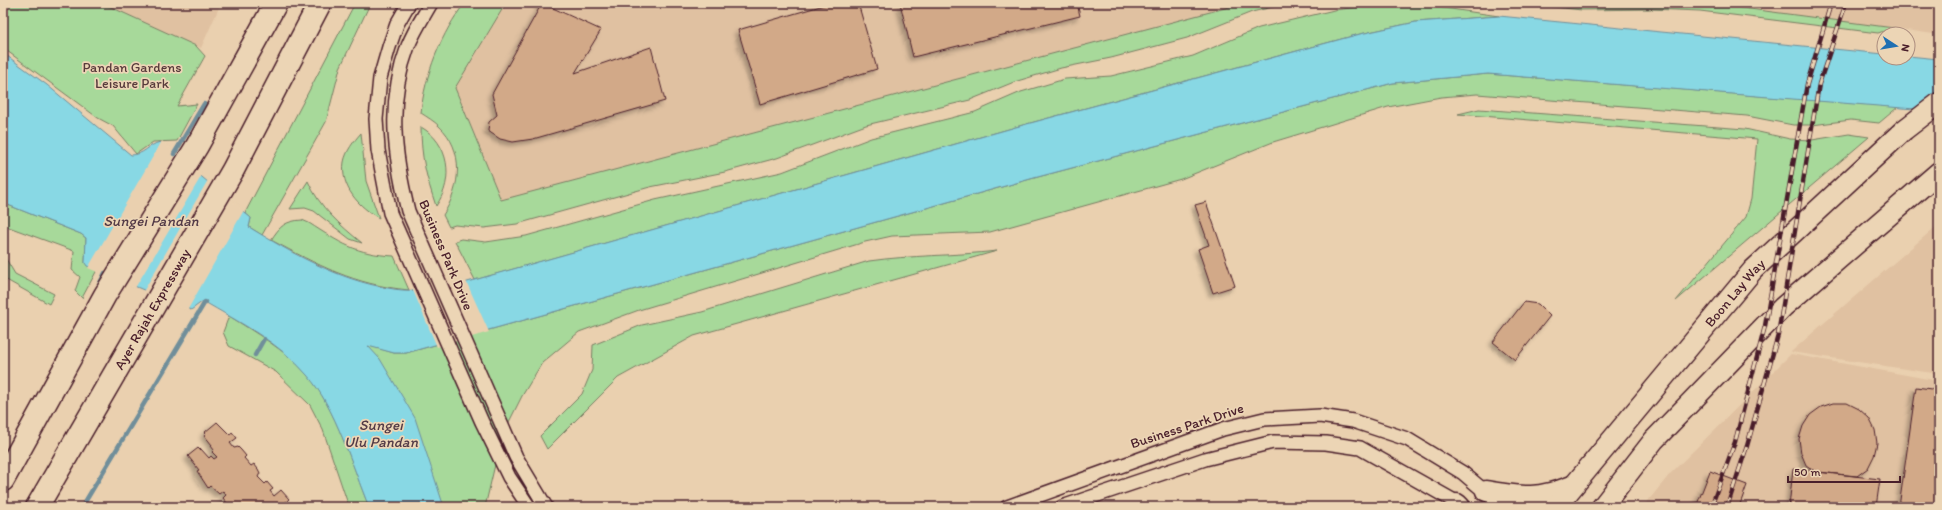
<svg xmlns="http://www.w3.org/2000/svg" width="1942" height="510" font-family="Itim,sans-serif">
  <defs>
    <filter id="shadow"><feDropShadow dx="-3.5" dy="3.5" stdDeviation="2" flood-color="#0004"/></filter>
  </defs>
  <rect width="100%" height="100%" fill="#ead0af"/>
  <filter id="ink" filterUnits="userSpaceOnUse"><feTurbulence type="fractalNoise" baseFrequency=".025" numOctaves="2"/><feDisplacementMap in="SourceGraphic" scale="8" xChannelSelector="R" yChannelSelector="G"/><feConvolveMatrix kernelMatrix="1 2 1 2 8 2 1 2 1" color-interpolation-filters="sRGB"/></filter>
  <g filter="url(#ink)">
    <path fill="#e0c1a1" d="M101 3H221L201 48Z
      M506 3H1244L501 200 455 88Z
      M1704 3H1939V35L1894 28Z
      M1939 224V374L1791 352 1817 329Z
      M1791 354 1939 381V507H1643L1670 474Z"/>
    <path fill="#a7d99a" stroke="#787c62" d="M3 3H102L196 46 205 56 177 106 197 104 177 141 153 142 136 154 113 126 98 118 3 48Z
      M355 3H364L369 6 340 68 326 122 262 235 249 227 251 218 245 213Z
      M465 3H506L455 88 501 200 1244 3H1289L1252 12 1187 38 1111 58 1061 68 1014 82 970 100 866 125 777 158 725 172 650 187 517 224 484 228 455 225 449 227 443 215C461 187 465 150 439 126 434 121 427 117 421 113 424 77 442 31 465 3Z
      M1517 3H1704L1894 28 1878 33 1700 11 1650 9 1582 10Z
      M1376 5H1423L1499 16 1416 22 1360 34 1023 125 475 280 455 241 461 239 486 242 526 236 655 200 782 172 871 138 975 112 1021 92 1065 79 1111 76 1193 56 1259 28 1334 10Z
      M1488 74 1898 107 1879 123 1851 120 1812 125H1793L1747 116 1477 94 1441 97 1388 107 1273 142 1181 179 990 232 892 236 865 242 639 310 579 332 542 363 522 396 508 424 498 452 485 507H444L367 345 394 353H406L1034 178 1393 83Z
      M1479 109 1745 129 1790 139 1812 140 1849 134 1869 137 1676 301 1746 217 1751 199 1757 139 1458 114Z
      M421 127C449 143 455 179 436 206 426 176 421 158 421 127Z
      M361 133 366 181 379 218C359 207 340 187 344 162 346 151 354 141 361 133Z
      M308 181C319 207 340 225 362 243L350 239 314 211 305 208 290 209Z
      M3 203 81 234 86 238 85 263 97 270 82 298 75 291 80 277 72 270 74 251 6 226 3 229Z
      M302 220 309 223C340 243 356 254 394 256L409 290C354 285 318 265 271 240 280 226 285 221 302 220Z
      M997 251 694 336 618 378 547 449 540 436 582 394 592 370 593 345 642 325 702 312 869 261C911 255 954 256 997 251Z
      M3 254 15 274 54 294 49 304 3 278Z
      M229 316C256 333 285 350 307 374 335 406 353 467 369 507H349L323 430 310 405 276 372 229 346 223 332Z"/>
    <path fill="#88d8e4" stroke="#6f8e9a" d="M1499 16 1884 54V58H1908V56L1939 59V111L1488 74 1393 83 1034 178 406 353H394L368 346 380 359 415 418 444 507H369C352 466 336 408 307 375 280 343 239 322 203 301L191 310 87 266 85 263 86 238 81 234 3 203V53L47 85 131 155C144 155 148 145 160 142L251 218 249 227C291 253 339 280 388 288 407 292 427 290 446 288L1023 125 1360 34 1416 22Z"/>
    <path fill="#ead0af" d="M162 141 202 175 135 288 88 268Z
      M208 180 244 210 187 311 143 292Z
      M466 281 489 332 437 347 412 288 446 286Z"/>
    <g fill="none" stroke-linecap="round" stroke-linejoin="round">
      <path stroke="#6f8e9a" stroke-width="4.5" d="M174 154 204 104
        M100 283 105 273
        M255 355 264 339
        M82 507 205 302"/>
    </g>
    <path fill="#d2a988" stroke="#4a1f2b" filter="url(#shadow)" d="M542 3 601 30 575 73 651 47 665 101 533 139 513 142 500 139 488 131 489 122 497 115 492 94Z
      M831 3H858L877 69 760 104 738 30Z
      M900 3H1077L1080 16 913 57Z
      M1206 202 1235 286 1213 293 1198 249 1209 245 1195 205Z
      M1524 302 1538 304 1550 316 1515 360 1493 342Z
      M1916 387 1939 390V507H1899Z
      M1833 403H1847L1859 409 1869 418 1875 430 1877 443 1874 456 1868 468 1857 476 1816 472 1806 465 1801 453 1799 439 1803 426 1810 415 1821 407Z
      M217 422 230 435 232 432 237 438 230 443 234 448 238 447 241 450 246 456 244 458 251 466 254 464 258 469 260 473 258 477 265 484 267 482 273 489 270 491 274 496 281 490 289 499 286 502 290 507H227L225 504 227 503 223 498 226 495 223 491 219 494 210 486 208 488 197 471 199 470 188 456 198 448 200 450 201 449 209 458 211 456 214 459 217 457 212 452 214 450 211 446 212 445 204 435 206 433 205 432Z
      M1793 469 1880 479 1876 507H1789Z
      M1710 471 1747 485 1739 507H1696Z"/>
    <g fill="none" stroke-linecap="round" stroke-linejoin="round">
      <defs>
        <path id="street" d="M409 3 397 24 389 47 380 78 376 119 378 150 390 213 482 422 509 477 529 507
          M431 3C423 17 414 31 408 46 387 102 394 154 408 211L516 457 546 507
          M1007 507 1223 429 1264 419 1320 416 1353 421 1407 439 1463 473 1503 507
          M1062 507 1205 459 1273 442 1326 443 1360 448 1463 506"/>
        <g id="primary">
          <path d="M1486 491C1523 497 1536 500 1572 486"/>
          <path d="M1457 504 1460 507"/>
          <path id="s1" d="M1556 507 1753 270 1904 130 1939 103"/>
          <path d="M1602 507 1654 440 1783 307 1939 172"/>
        </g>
        <g id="highway">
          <path d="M3 480 105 295 197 146 276 3"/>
          <path id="s2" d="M37 507 233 170 320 3"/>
        </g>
      </defs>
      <use href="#street" stroke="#4a1f2b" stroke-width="16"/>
      <use href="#primary" stroke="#4a1f2b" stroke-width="23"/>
      <use href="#highway" stroke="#4a1f2b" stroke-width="25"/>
      <use href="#street" stroke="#ecd5b5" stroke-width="13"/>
      <use href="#primary" stroke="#ecd5b5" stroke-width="20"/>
      <use href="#highway" stroke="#ecd5b5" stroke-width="22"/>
      <defs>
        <path id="rail" d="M1711 507 1735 442 1765 326 1807 84 1831 3
          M1727 507 1747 446 1778 335 1819 84 1846 3"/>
      </defs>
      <use href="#rail" stroke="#4a1f2b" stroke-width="4.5"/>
      <use href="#rail" stroke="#ecd5b5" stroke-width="3" stroke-dasharray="9" stroke-linecap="butt"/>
    </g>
  </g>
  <g text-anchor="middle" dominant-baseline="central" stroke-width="3.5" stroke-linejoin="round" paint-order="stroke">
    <g font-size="14" fill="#583b3c" stroke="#ecd5b5">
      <text x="132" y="67">Pandan Gardens<tspan x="132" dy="16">Leisure Park</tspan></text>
    </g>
    <g font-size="14" fill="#4a1f2b" stroke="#ecd5b5">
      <text transform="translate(446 255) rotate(67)">Business Park Drive</text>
      <text stroke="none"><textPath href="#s1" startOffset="279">Boon Lay Way</textPath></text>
      <text stroke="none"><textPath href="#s2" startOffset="229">Ayer Rajah Expressway</textPath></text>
      <text transform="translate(1187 426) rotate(-18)">Business Park Drive</text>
    </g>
    <g font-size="15" font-style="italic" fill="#533b47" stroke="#ecd5b5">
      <text x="151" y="221">Sungei Pandan</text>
      <text x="381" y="425">Sungei<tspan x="381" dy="17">Ulu Pandan</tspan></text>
    </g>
  </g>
  <rect width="1942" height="510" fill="none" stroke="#ecd5b5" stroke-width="16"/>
  <rect x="8" y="8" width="1926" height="494" fill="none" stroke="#4a1f2b" stroke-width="1.5" filter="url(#ink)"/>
  <g transform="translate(1896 46) rotate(102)"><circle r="19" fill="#ecd5b5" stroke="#ab8c7e"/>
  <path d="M0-3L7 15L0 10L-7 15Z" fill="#1f6fb2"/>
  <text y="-6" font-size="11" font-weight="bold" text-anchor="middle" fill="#4a1f2b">N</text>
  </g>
  <path d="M1788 476v6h112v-6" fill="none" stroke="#4a1f2b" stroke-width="2"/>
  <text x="1794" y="476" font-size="12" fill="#4a1f2b" stroke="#ecd5b5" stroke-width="3" paint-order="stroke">50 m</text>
</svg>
